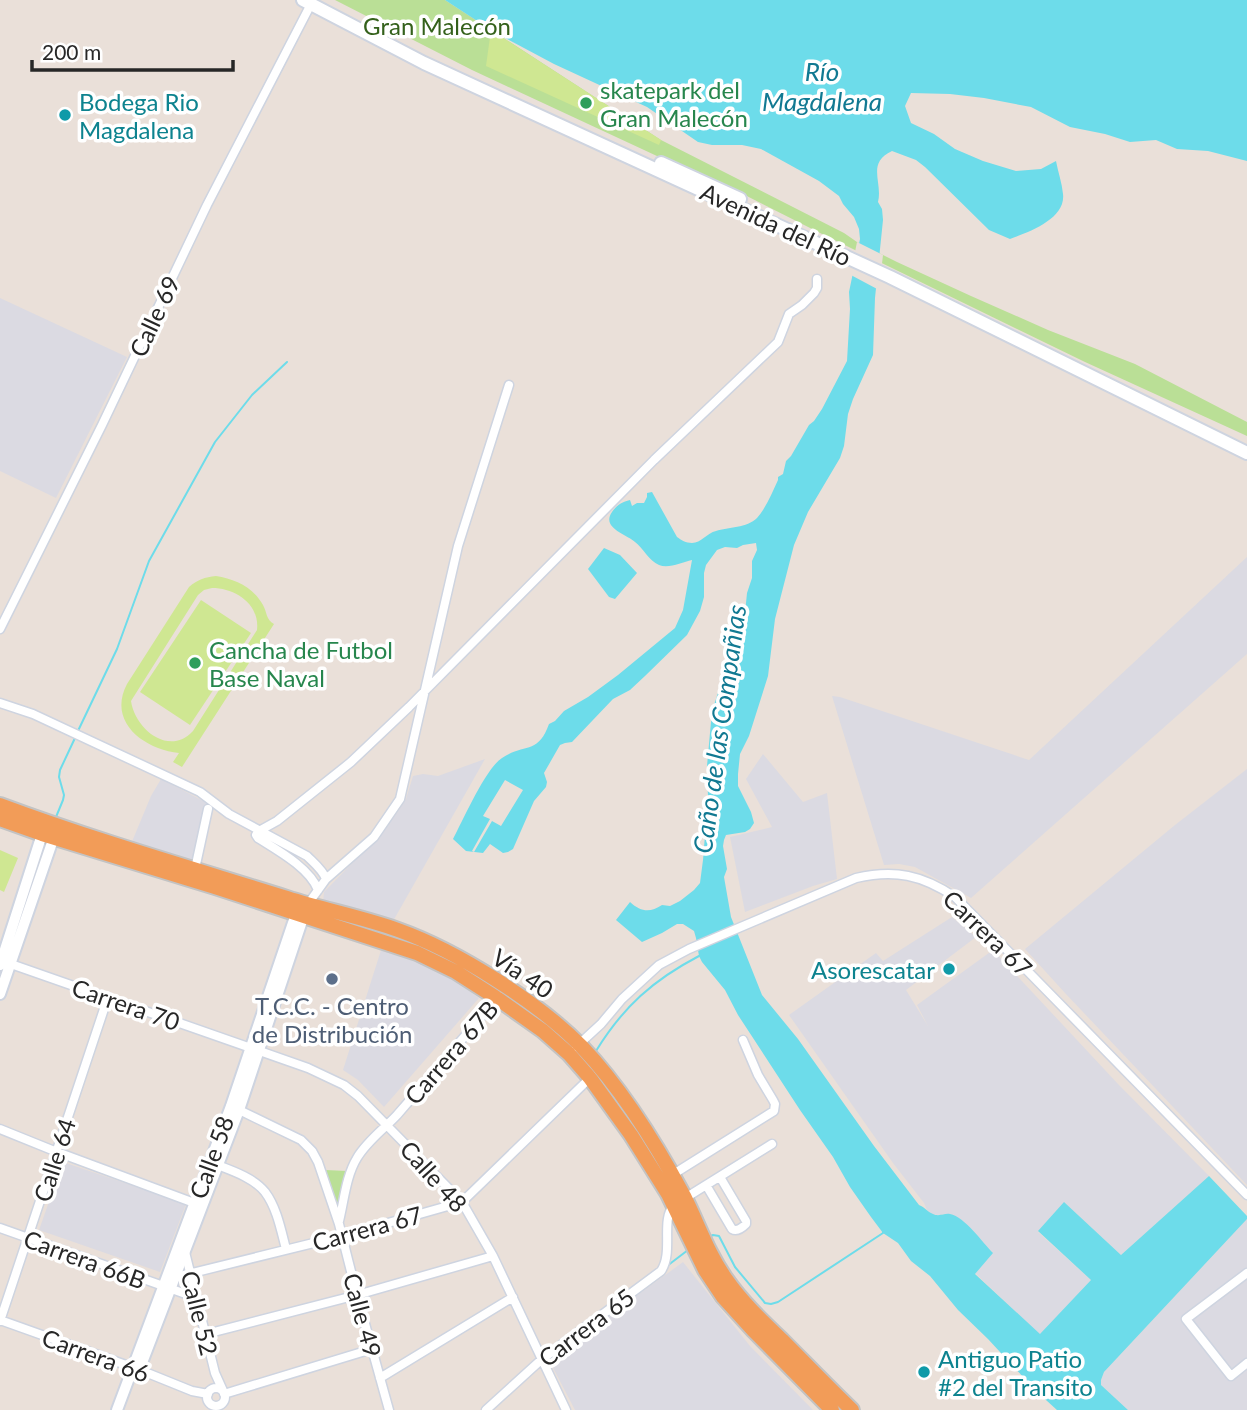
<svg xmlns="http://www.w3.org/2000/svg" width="1247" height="1410" font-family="Lato,sans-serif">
  <rect width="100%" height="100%" fill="#eae0d9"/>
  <path fill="#dbdae2" d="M0 298 127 357 56 498 0 471Z
    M1247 557V654L971 898 915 867 899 864 884 865 832 696 840 697 1029 760Z
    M763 754 803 802 827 793 837 879 813 886 745 912 730 837 772 827 746 779Z
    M485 759 392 923 323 902 324 892 376 839 397 813 406 799 413 776 423 774 438 776Z
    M1247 769V1185L1065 993 1025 949 1175 825Z
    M161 779 207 803 194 862 131 844 151 796Z
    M952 917 976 937 906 990 928 1026 917 1005 993 950 1118 1084 1209 1176 1121 1255 1065 1203 1038 1232 1091 1280 1040 1335 975 1273 992 1252 944 1214 938 1215 930 1214 927 1210 924 1203 893 1163 789 1015 876 953 883 961Z
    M382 947 413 958 450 976 479 998 384 1107 358 1080 343 1070Z
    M63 1162 186 1204 160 1272 39 1230Z
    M1247 1219V1410H1128L1101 1385V1380L1104 1372Z
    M683 1262 750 1346 813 1410H575L549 1360Z"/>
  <path fill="#badf96" d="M335 0H445L661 140 844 233 857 242 897 262 971 296 1048 330 1135 364 1247 422V436L1085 362 818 232 729 187 672 163 472 70Z
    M325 1170 348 1171 340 1204H335Z"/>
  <path fill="#cfe792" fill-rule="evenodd" d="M494 32 661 140 659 145 486 66 490 37Z
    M216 576C235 579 253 587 263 605 267 612 266 620 274 624L182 767 173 762 179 753C144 749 107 722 127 684L189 587C197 580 205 577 216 576ZM212 588C235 588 260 604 257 630L193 731C169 757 135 729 131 701L198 595 204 590Z
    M201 600 251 633 190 725 140 692Z
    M0 850 18 858 4 892 0 890Z"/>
  <path fill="#6ddcea" d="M445 0H1247V161L1208 151 1177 149 1156 140 1130 142 1105 134 1070 127 1031 107 984 98 950 94 911 93 905 106 911 123 934 134 955 149 983 161 1016 171 1041 169 1056 161C1058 172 1062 183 1063 194 1066 219 1029 232 1010 239L989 230 925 167 916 160 892 151C866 163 883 182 878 202L882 209 883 220 875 298 873 355 853 399 848 414 844 446 840 458 808 512 794 545 775 619 768 676 749 736 740 754 738 774V786L751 812 754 823 750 829 745 832 726 835 724 840 723 846 727 869 724 877 731 917 762 995 798 1039 874 1146 919 1205C925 1207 927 1212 933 1214 939 1217 944 1213 950 1214 965 1217 982 1242 993 1253L975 1274 1040 1334 1091 1280 1038 1231 1064 1202 1121 1255 1209 1176 1247 1216V1219L1104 1372 1101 1380V1385L1128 1410H1057L1036 1391 988 1339 958 1310 930 1276 911 1261 898 1243 883 1233 871 1217 850 1187 833 1157 800 1110 738 1015 725 990 702 962 699 956 696 938 694 931 683 924H677L662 933 642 942 616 920 630 902C641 912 650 913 662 905L670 906 680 901 694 890 700 883 703 860 708 797 707 766 712 711 724 675 738 651 743 633 747 593 752 578V561L757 550 756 543 743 545 737 548 725 547 717 550 706 565 704 573V597L700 611 687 635 645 676 630 690 613 699 572 742 565 743 560 745 544 773 547 782 546 787 534 801 513 849 508 852 503 853 490 844 483 853 466 851 453 839C463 820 486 768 502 758 524 743 538 755 549 724L555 721 564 711 588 697 618 675 675 628 683 610 692 560C682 562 669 569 659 565 649 561 643 548 635 542 626 534 601 528 612 512 617 505 622 502 630 500L632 506 637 503H644L647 497V493L652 492 677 537C681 540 686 543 692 543 701 543 707 533 716 531 728 527 747 528 757 518 766 508 772 493 778 480V477L783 474 786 461 791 456 809 425 814 421 822 409 847 361 850 309 849 292 860 239 859 229 854 217 843 204 839 196 819 181 761 149 742 145H712L698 142 647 107 554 64 494 32Z
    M604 548 620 555 637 573 615 599 609 597 588 569Z"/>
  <path fill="#eae0d9" d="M857 242 883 255 879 290 849 274 852 267Z
    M505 780 523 790 501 826 492 821 474 852 472 851 490 819 483 816Z"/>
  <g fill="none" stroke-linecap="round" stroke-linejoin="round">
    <path stroke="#6ddcea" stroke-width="2" d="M77 733 117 649 149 561 215 442 252 395 287 362
      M56 817 63 800 64 795 59 777 60 770 75 738
      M596 1051C623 1007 653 980 699 956
      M711 1236 713 1235 719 1236 735 1267 765 1303 771 1304 778 1302 883 1233V1230
      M667 1266 688 1250"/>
    <defs>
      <path id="minor" d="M0 629 102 425 207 205 311 4
        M0 703 33 714 200 792 229 814 307 856C314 863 323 870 326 879L308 904
        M259 831 277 821 351 762 409 707 654 460 778 342 789 314 802 305 814 293 817 288V279
        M259 831 256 835 258 838C277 850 310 868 318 890
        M195 869 208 809
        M326 879 374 837 400 799 458 546 509 385
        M8 963 308 1068 344 1085 358 1096 462 1202 493 1256 566 1410
        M576 1047 601 1024 622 999 659 965 689 949 856 878C895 869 922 875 955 897L1247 1195
        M237 1109 301 1140 312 1151 318 1162 339 1224 357 1295 389 1410
        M0 1129 57 1152 197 1204
        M212 1163C230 1170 253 1177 265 1192 277 1208 281 1230 286 1249
        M672 1175 774 1111 775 1104 773 1100 758 1075 743 1040
        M706 1185 732 1229C737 1232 742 1228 746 1224V1221L720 1177
        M339 1221C344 1201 346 1176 357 1158 367 1141 384 1129 397 1115 431 1076 465 1036 499 996
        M0 1228 197 1298
        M185 1252 215 1373 224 1393
        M1247 1273 1186 1319 1231 1376 1247 1363
        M172 1278 342 1236 462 1202 592 1076
        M0 1320 140 1370 192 1391 208 1394
        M0 1321 108 997
        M206 1334 357 1295 493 1256
        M380 1378 513 1297
        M207 1397a9 9 0 1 1 18 0a9 9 0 1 1-18 0Z
        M224 1394 372 1349
        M486 1410 541 1360 661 1271C674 1252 660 1220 674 1205L772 1144"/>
      <path id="tertiary" d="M0 965 44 828
        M0 994 56 831
        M140 1368 239 1110 306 909
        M117 1410 231 1106 298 908"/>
      <path id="secondary" d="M303 0 424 63 890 277 1247 453
        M661 163 740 199"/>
      <path id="trunk" d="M0 805C94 840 191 868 287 898 324 910 362 917 398 930 457 951 538 1002 582 1047 623 1090 656 1144 684 1196 698 1224 708 1254 726 1279 742 1302 762 1321 782 1340 805 1363 828 1387 852 1410
        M0 819 42 834 215 887 417 953 456 972 498 999 543 1031 569 1054 590 1078 631 1135 668 1194 705 1270 723 1297 753 1330 832 1410"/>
    </defs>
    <use href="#minor" stroke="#ced4e0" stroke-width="11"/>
    <use href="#tertiary" stroke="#ced4e0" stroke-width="14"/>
    <use href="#secondary" stroke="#ced4e0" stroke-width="16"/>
    <use href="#trunk" stroke="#c3c3c3" stroke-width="18"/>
    <use href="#minor" stroke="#fff" stroke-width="8"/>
    <use href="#tertiary" stroke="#fff" stroke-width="10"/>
    <use href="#secondary" stroke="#fff" stroke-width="12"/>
    <use href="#trunk" stroke="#f29c58" stroke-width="14"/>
  </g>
  <g fill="#2e9e5b" stroke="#fff" stroke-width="2.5">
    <circle cx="586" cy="103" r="7"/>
    <circle cx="195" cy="663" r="7"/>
  </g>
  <g fill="#0f9aa8" stroke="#fff" stroke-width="2.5">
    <circle cx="65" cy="115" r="7"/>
    <circle cx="949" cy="969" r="7"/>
    <circle cx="924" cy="1372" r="7"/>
  </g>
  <circle fill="#5c6f8a" stroke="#fff" stroke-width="2.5" cx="332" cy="979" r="7"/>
  <g text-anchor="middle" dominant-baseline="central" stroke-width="7" stroke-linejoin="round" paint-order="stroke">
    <g font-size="24" fill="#34611b" stroke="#fff">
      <text x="437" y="25">Gran Malecón</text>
    </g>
    <g font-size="24" fill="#27864d" stroke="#fff" text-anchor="start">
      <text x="600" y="89">skatepark del<tspan x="600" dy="28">Gran Malecón</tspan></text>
      <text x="209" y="649">Cancha de Futbol<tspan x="209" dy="28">Base Naval</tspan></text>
    </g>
    <g font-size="24" fill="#0d838f" stroke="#fff" text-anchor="start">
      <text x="79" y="101">Bodega Rio<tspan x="79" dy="28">Magdalena</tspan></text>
      <text x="935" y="969" text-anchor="end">Asorescatar</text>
      <text x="938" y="1358">Antiguo Patio<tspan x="938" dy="28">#2 del Transito</tspan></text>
    </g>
    <g font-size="24" fill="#272727" stroke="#fff">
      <text transform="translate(776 224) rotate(25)">Avenida del Río</text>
      <text transform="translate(154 316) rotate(-65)">Calle 69</text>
      <text transform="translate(988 933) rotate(44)">Carrera 67</text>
      <text transform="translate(523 973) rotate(34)">Vía 40</text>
      <text transform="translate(126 1004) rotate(19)">Carrera 70</text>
      <text transform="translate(451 1052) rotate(-49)">Carrera 67B</text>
      <text transform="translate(211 1157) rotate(-70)">Calle 58</text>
      <text transform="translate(54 1160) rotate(-72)">Calle 64</text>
      <text transform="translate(434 1176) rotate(48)">Calle 48</text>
      <text transform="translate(367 1228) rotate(-15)">Carrera 67</text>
      <text transform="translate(85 1259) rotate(20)">Carrera 66B</text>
      <text transform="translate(200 1313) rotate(76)">Calle 52</text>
      <text transform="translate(363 1315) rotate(75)">Calle 49</text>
      <text transform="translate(586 1327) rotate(-37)">Carrera 65</text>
      <text transform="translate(96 1355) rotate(20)">Carrera 66</text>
    </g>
    <g font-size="24" fill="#4e5e75" stroke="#fff">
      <text x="332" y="1005">T.C.C. - Centro<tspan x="332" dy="28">de Distribución</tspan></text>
    </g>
    <g font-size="26" font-style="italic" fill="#117992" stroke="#fff">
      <text x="822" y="71">Río<tspan x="822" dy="30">Magdalena</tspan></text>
      <text transform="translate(719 729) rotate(-82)">Caño de las Compañias</text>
    </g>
  </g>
  <path d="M32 60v10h201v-10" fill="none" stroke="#272727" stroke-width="3.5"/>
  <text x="42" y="60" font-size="21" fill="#272727" stroke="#ffffff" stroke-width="5" paint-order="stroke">200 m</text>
</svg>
